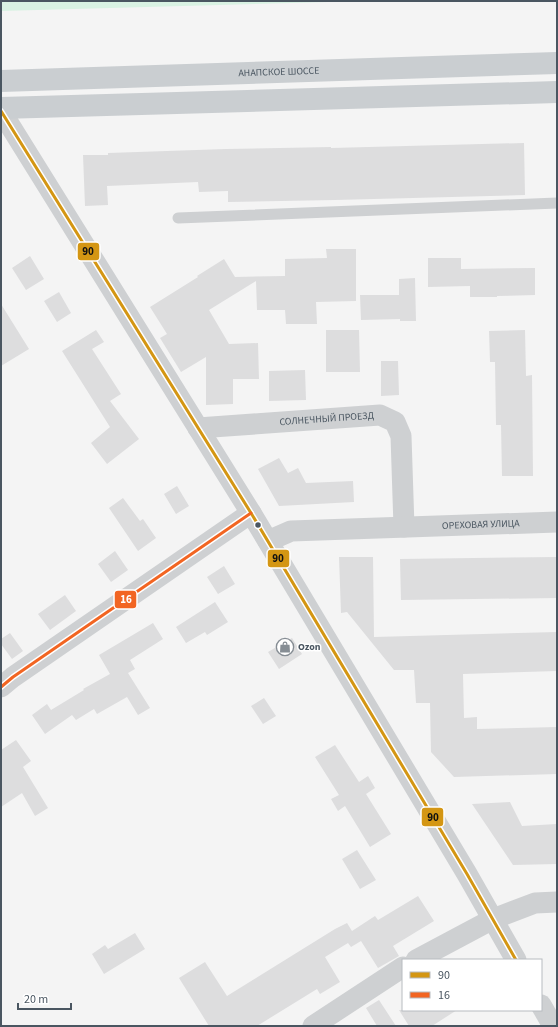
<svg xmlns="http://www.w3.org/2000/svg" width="558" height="1027" font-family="'Source Sans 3',sans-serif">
  <rect width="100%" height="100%" fill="#f4f4f4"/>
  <path fill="#d9f2e3" d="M1 1H366L1 11Z"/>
  <path fill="#ddddde" d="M524 143 525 195 335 200 228 202V191L199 192 198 182 107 186 108 205 85 206 83 155H108V153L226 149 331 147V148Z
    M326 249H356V301L316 302 317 324H286L285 310H257L256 281 209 310 229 344 258 343 259 379H233V404L206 405V357L181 372 160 338 167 334 150 307 198 277 197 276 224 259 235 277 285 276V259L327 258Z
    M30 256 44 279 26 290 12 268Z
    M428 258H461V269L535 268V295L497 296V297H470V286L428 287Z
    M415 278 416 321H400V319L361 320 360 295H399V279Z
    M59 292 71 313 57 322 44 301Z
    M1 304 29 349 1 366Z
    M96 330 104 342 92 349 121 394 110 401 139 439 107 464 91 443 110 427 62 351Z
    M326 330H359L360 372H326Z
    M525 330 526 376 532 375 533 476H502L501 425H496L495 362H490L489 331Z
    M381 361H398L399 395 381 396Z
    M305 370 306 400 269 401V371Z
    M279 458 288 473 298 468 306 483 353 481 354 502 279 506 258 469Z
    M177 486 189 506 176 514 164 494Z
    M123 498 140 521 143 519 156 538 138 551 109 508Z
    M115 551 128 570 111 582 98 564Z
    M339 557H373L374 637 557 632V671L463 674 464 718 477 717V729L557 727V774L454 777 431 752 430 703H416L414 670H394L347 612 341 613Z
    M557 557V598L401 600 400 559Z
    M224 566 235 584 218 594 207 577Z
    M65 595 76 611 50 630 38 614Z
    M215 602 228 622 207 635 205 632 186 643 176 627Z
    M153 623 163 639 130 660 135 669 128 673 150 708 138 715 127 697 97 714 94 709 76 720 72 715 45 734 32 715 47 704 51 710 84 690 83 689 110 674 99 655Z
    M10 633 23 651 12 659 1 644V639Z
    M292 638 302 654 279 669 268 652Z
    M264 698 276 716 263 724 251 706Z
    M16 740 31 761 23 767 48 808 35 816 22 793 1 807V750Z
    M335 745 359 782 368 776 375 788 366 794 391 834 370 847 345 806 338 811 331 799 339 795 315 757Z
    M510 802 522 826 557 824V864L513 865 472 804Z
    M357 850 376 880 360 889 342 859Z
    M418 896 434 921 393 946 399 956 378 968 361 941 351 947 348 943 325 957 340 982 320 994 317 989 257 1026H209L179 978 205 962 227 996 335 929 347 923 352 931 375 916 378 920Z
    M135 933 145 949 104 974 92 954 105 945 108 949Z
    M379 1000 396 1026H377L366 1008Z
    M399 1010H457L432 1026H409Z"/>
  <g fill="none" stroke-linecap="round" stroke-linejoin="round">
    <path stroke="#ced0d2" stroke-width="11" d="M178 218 557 203"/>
    <g stroke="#ced0d2" stroke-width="21">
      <path d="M1 111 251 513 467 874 516 960"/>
      <path id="s1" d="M198 428 380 415 395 422 401 436 404 527"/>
      <path id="s2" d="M268 541 291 531 557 522"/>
      <path d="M1 687 13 677 251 513"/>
      <path d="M416 960 493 919 535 903 557 902"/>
      <path d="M541 1005 553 1026"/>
      <path d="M313 1026 403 967"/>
    </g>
    <g stroke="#caced1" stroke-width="22">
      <path id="s3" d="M1 81 557 63"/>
      <path d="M1 108 557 92"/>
    </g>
    <defs>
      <path id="bus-1" d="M1 111 251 513 467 874 516 960"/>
      <path id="bus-2" d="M1 687 13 677 251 513"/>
    </defs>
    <use href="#bus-1" stroke="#fff" stroke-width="6"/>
    <use href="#bus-2" stroke="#fff" stroke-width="6"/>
    <use href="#bus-1" stroke="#d49613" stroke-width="3"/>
    <use href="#bus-2" stroke="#f26522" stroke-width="3"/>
  </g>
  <defs>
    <symbol id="shop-ring" viewBox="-11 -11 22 22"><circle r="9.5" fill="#fff" stroke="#868d94" stroke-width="1.5"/><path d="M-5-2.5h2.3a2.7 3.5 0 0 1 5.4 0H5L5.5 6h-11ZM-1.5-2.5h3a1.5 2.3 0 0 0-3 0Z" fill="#868d94"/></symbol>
  </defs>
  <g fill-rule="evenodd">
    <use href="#shop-ring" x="275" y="637" width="20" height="20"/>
  </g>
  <circle fill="#4a5661" stroke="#fff" stroke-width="1.5" cx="258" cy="525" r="3.5"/>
  <g text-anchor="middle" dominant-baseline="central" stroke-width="3" stroke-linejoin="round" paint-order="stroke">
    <g font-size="10" fill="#4a5661" stroke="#fff">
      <text stroke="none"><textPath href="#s3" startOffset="278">АНАПСКОЕ ШОССЕ</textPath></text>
      <text stroke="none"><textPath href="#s1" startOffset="129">СОЛНЕЧНЫЙ ПРОЕЗД</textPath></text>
      <text stroke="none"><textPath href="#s2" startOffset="215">ОРЕХОВАЯ УЛИЦА</textPath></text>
    </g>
    <g font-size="10" font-weight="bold" fill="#4a5661" stroke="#fff" text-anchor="start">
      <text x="298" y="647">Ozon</text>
    </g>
  </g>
  <g stroke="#fff" stroke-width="1.5">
    <rect x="77" y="242" width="23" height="19" rx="4" fill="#d49613"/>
    <rect x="267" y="549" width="23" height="19" rx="4" fill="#d49613"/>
    <rect x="114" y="590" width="23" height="19" rx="4" fill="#f26522"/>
    <rect x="421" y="807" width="23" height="20" rx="4" fill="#d49613"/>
  </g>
  <g font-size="11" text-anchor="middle" font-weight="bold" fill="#fff">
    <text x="126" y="603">16</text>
  </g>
  <g font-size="11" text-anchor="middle" font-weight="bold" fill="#111">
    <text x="88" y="255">90</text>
    <text x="278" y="562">90</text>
    <text x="433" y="821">90</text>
  </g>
  <rect width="558" height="1027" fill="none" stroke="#4a5661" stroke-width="4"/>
  <rect x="402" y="959" width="140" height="52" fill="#ffffff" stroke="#b7bbc0"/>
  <rect x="410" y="972" width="20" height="6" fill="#d49613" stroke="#b7bbc0"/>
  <text x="438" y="979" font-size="12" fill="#4a5661">90</text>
  <rect x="410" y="992" width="20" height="6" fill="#f26522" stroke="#b7bbc0"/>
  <text x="438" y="999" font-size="12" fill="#4a5661">16</text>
  <path d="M18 1003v6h53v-6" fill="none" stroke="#4a5661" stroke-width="2"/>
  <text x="24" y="1003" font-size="12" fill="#4a5661" stroke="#ffffff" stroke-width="3" paint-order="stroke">20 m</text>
</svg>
